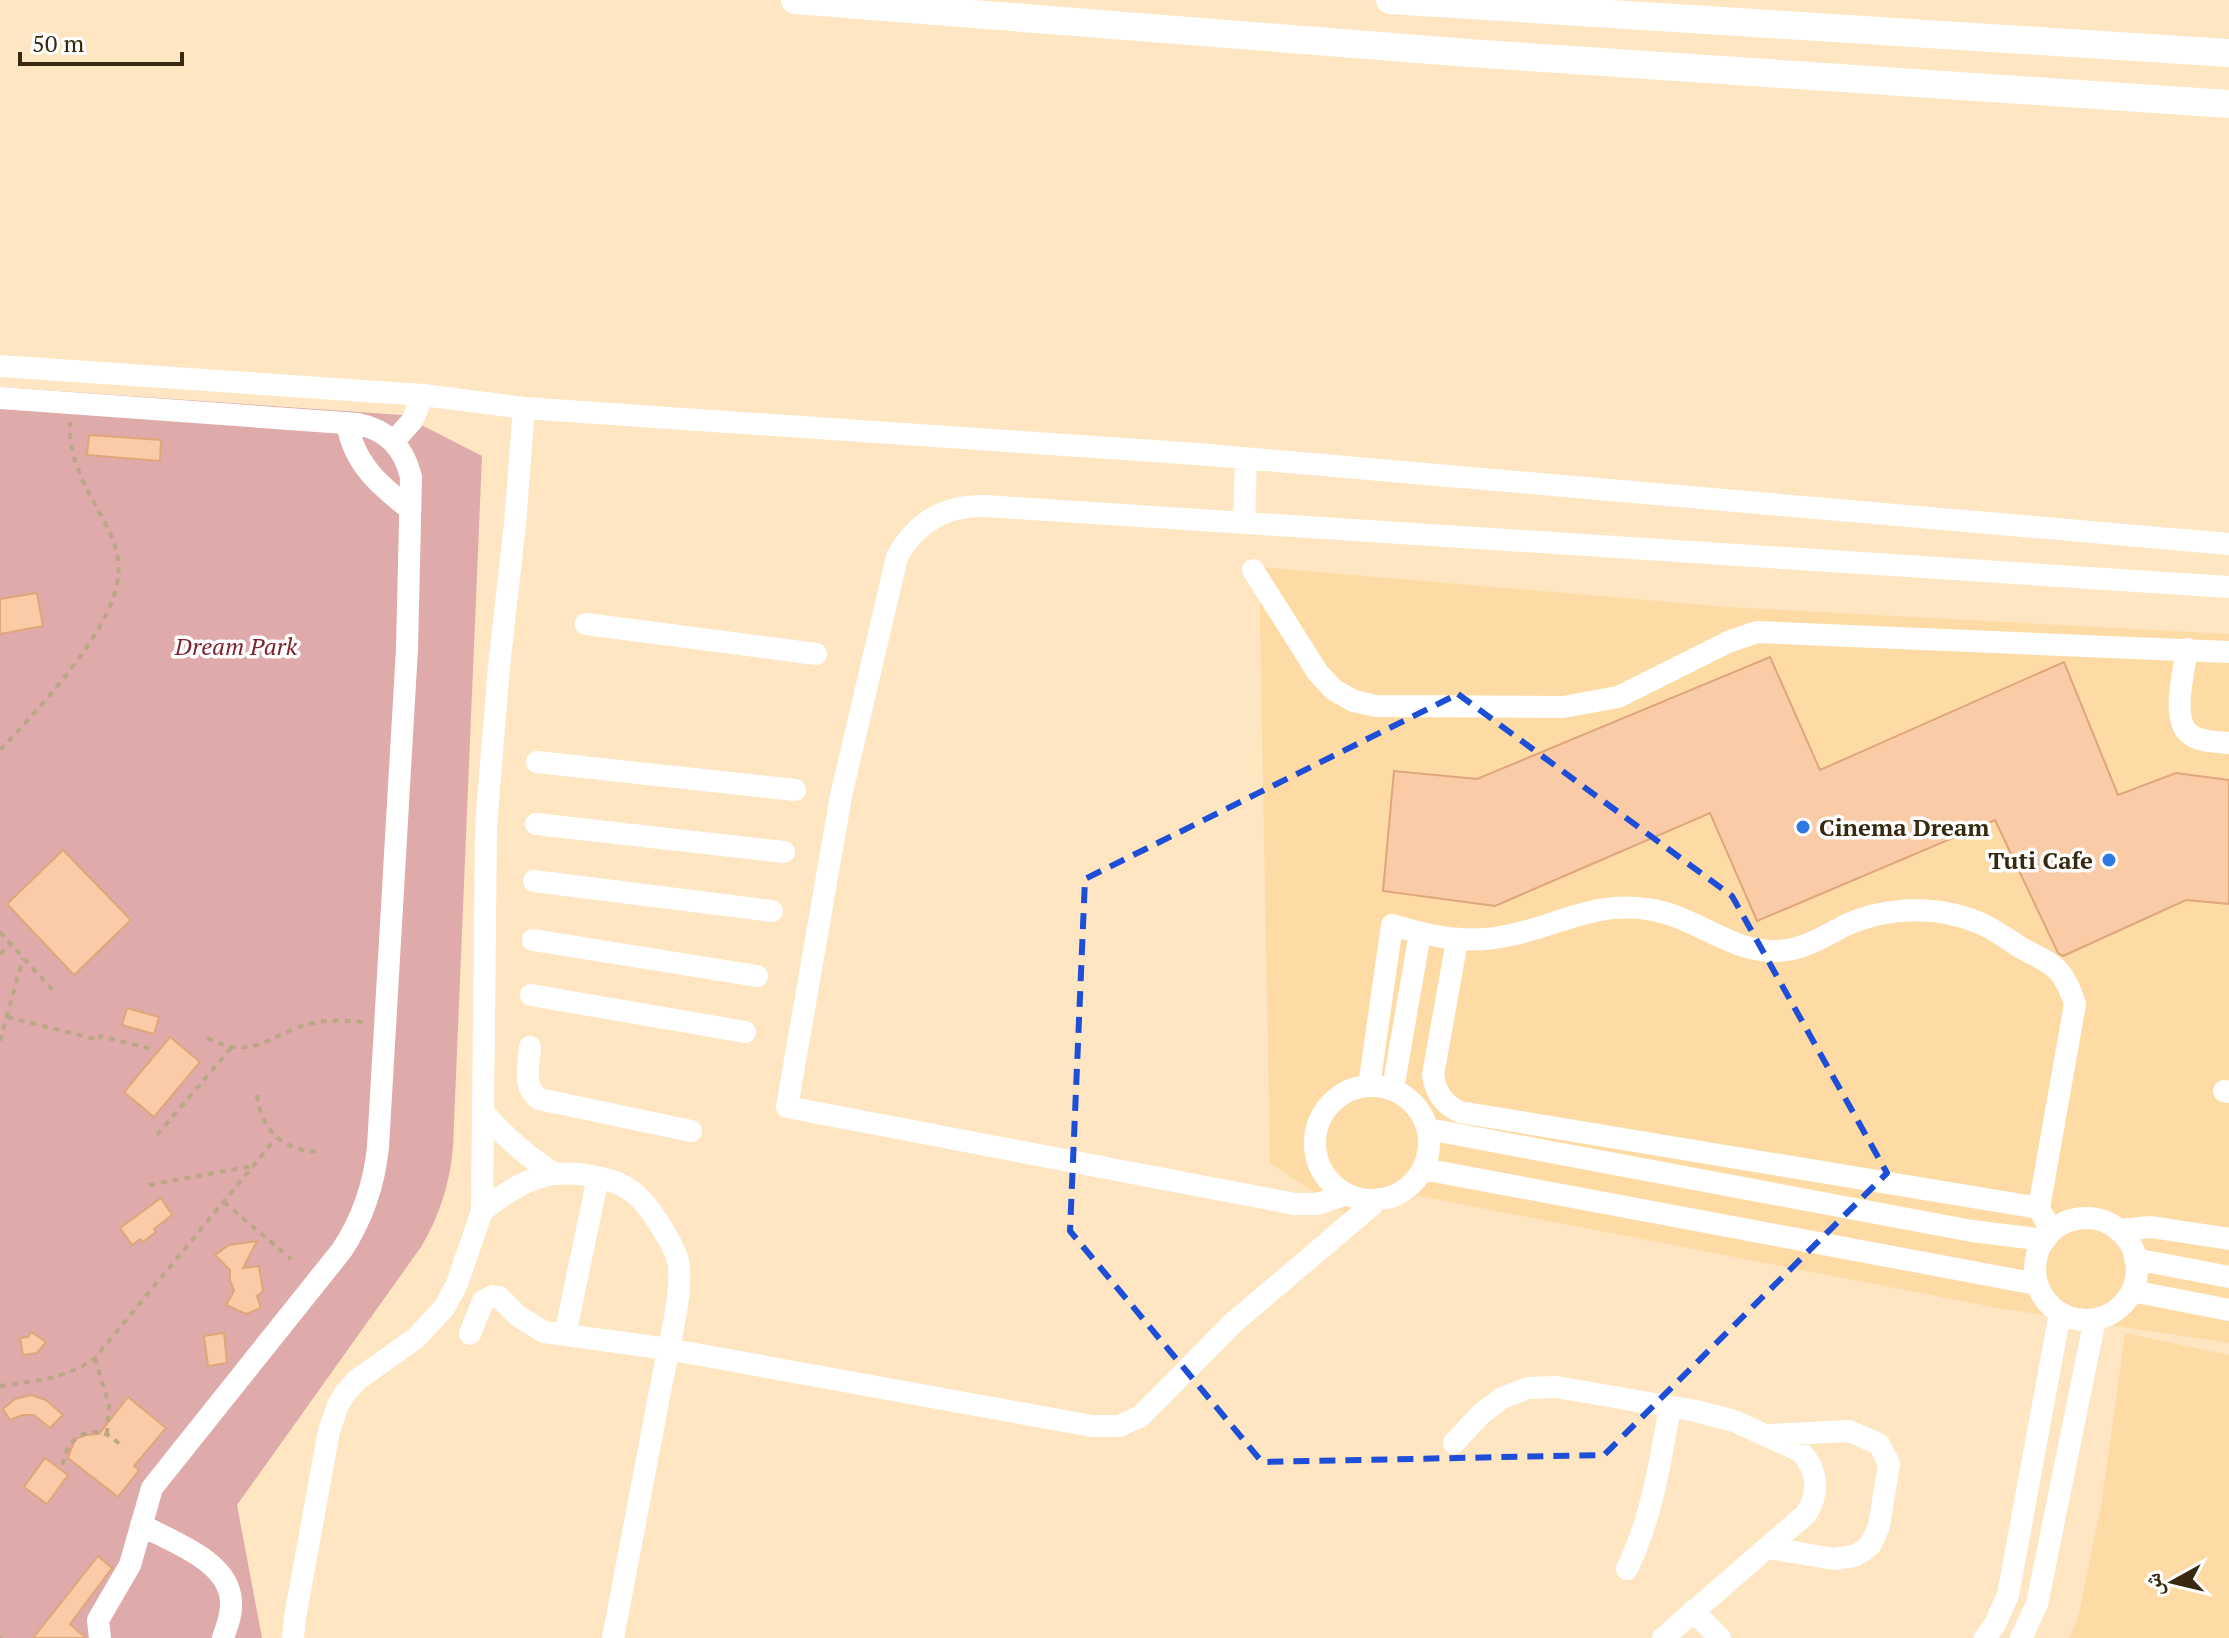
<svg xmlns="http://www.w3.org/2000/svg" width="2229" height="1638" font-family="'PT Serif','Noto Naskh Arabic',serif">
  <rect width="100%" height="100%" fill="#fee6c2"/>
  <path fill="#fedba5" d="M1259 567 1728 607 2229 634V1343L1998 1308 1419 1196 1359 1222 1270 1163Z
    M2125 1333 2229 1355V1638H2069L2078 1618 2102 1501Z"/>
  <path fill="#deabaa" d="M0 387 402 415 482 456 453 1146C450 1183 440 1215 421 1247L237 1505 262 1638H0Z"/>
  <path fill="#facba7" stroke="#dfa67a" stroke-width="2" d="M89 435 161 440 160 461 87 455Z
    M37 593 43 626 0 634V599Z
    M1770 657 1820 770 2064 662 2118 795 2176 773 2229 780V904L2186 900 2063 956 2058 953 1995 820 1757 921 1710 813 1495 906 1383 891 1394 771 1477 779Z
    M63 850 131 920 74 975 7 904Z
    M127 1008 159 1017 154 1034 122 1025Z
    M170 1037 200 1062 154 1117 124 1092Z
    M161 1198 172 1215 154 1229 156 1232 143 1242 140 1239 132 1245 120 1228Z
    M257 1241 243 1268 259 1266 263 1291 257 1296 261 1308 246 1314 226 1305 234 1291 230 1280V1270L215 1255 229 1245Z
    M31 1332 46 1342 37 1353 23 1355 20 1338 28 1337Z
    M224 1333 227 1363 208 1366 204 1336Z
    M31 1395 46 1400 63 1415 50 1428 34 1415H22L10 1420 3 1409 15 1399Z
    M128 1397 166 1428 134 1466 139 1470 118 1497 68 1458 75 1439 86 1435 99 1434Z
    M45 1458 68 1475 47 1504 24 1487Z
    M98 1556 112 1568 70 1624 86 1638H33Z"/>
  <g fill="none" stroke-linecap="round" stroke-linejoin="round">
    <path stroke="#bba686" stroke-width="4" stroke-dasharray="6 6" stroke-linecap="butt" d="M0 750C36 712 108 635 117 584 121 565 117 548 109 531 91 494 68 465 70 422
      M0 932 56 994
      M0 954 11 944
      M7 1017 99 1040 100 1036 151 1049
      M207 1038C256 1063 269 1032 314 1023 331 1019 348 1021 365 1022
      M0 1041 23 958
      M257 1095C261 1131 285 1152 321 1152
      M157 1135 231 1048
      M149 1185 252 1166
      M224 1202 291 1259
      M95 1358 109 1405 107 1434
      M0 1386C35 1381 66 1379 95 1358L276 1138
      M63 1465C66 1432 100 1420 121 1446
      M0 1637 2 1638"/>
    <path stroke="#fff" stroke-width="22" d="M0 366 423 395 524 408 1197 454 2229 544
      M0 398 358 424C388 430 404 448 411 477L407 649 378 1147C374 1186 363 1218 342 1250L152 1488 130 1565 98 1620 100 1638
      M347 423C354 464 379 485 410 509
      M394 441 412 421 423 395
      M1244 523 1246 459
      M1253 570 1318 673 1334 690 1354 701 1376 706 1563 707 1618 697 1728 642 1757 632 2229 652
      M586 624 816 654
      M2187 649C2184 671 2170 722 2191 735 2201 742 2217 742 2229 743
      M537 762 795 790
      M536 824 784 852
      M534 881 772 911
      M533 940 757 976
      M1457 941 1433 1075C1436 1093 1443 1104 1460 1112L2039 1208
      M531 995 745 1032
      M530 1047C529 1065 522 1087 539 1099L691 1131
      M1369 1086 1392 925C1434 937 1467 945 1511 935 1559 925 1595 901 1647 909 1694 915 1730 953 1778 951 1804 950 1824 936 1846 925 1888 906 1940 905 1982 924 1995 930 2006 938 2018 946 2051 965 2062 963 2075 1004L2039 1208 2045 1220 2054 1229
      M1315 1143a57 57 0 1 1 114 0a57 57 0 1 1-114 0Z
      M1393 1089 1420 933
      M2224 1091 2229 1092
      M483 1112C504 1136 525 1155 553 1173
      M1428 1129 1972 1231 2045 1240
      M1423 1169 2037 1284
      M1347 1194 1317 1204H1295L787 1107 841 796 897 557C916 522 945 505 985 506L2229 587
      M482 1211C524 1178 551 1165 605 1179 634 1186 647 1204 662 1228 668 1239 675 1249 678 1261 684 1290 668 1350 662 1381 646 1467 629 1552 613 1638
      M2035 1269a51 51 0 1 1 102 0a51 51 0 1 1-102 0Z
      M2118 1230 2151 1227 2229 1239
      M2135 1259 2229 1277
      M2132 1291 2229 1310
      M470 1334 483 1301 493 1296 499 1297 518 1316 544 1332 668 1349 1092 1426H1119L1141 1416 1233 1323 1379 1199
      M565 1335 598 1177
      M1768 1435 1849 1431 1879 1444 1889 1464 1879 1526 1871 1544 1863 1551 1854 1556 1834 1559 1769 1548
      M1454 1443 1481 1414 1502 1398 1528 1388 1556 1387 1696 1411 1734 1421 1800 1451C1818 1470 1820 1492 1806 1514L1663 1638
      M141 1525C172 1542 230 1561 231 1602 232 1614 227 1626 223 1638
      M1627 1569C1652 1517 1660 1463 1670 1407
      M1693 1611 1720 1638
      M293 1638 295 1617 329 1431 338 1405 346 1392 357 1380 416 1338 444 1308 457 1284 482 1211 486 827 499 666 515 524 524 408
      M1985 1638 1995 1624 2008 1595 2060 1313
      M2021 1638 2037 1604 2095 1319"/>
    <path stroke="#fff" stroke-width="28" d="M795 0 1469 53 2229 104
      M1390 0 2229 53"/>
  </g>
  <path fill="none" stroke="#1d4ed8" stroke-width="6" stroke-dasharray="16 10" stroke-linejoin="round" d="M1458 694 1732 896 1887 1173 1604 1455 1262 1462 1070 1231 1085 879Z"/>
  <g fill="#2e78e4" stroke="#fff" stroke-width="3">
    <circle cx="1803" cy="827" r="8"/>
    <circle cx="2109" cy="860" r="8"/>
  </g>
  <g text-anchor="middle" dominant-baseline="central" stroke-width="7" stroke-linejoin="round" paint-order="stroke">
    <g font-size="24" font-style="italic" fill="#7d242e" stroke="#fff">
      <text x="236" y="646">Dream Park</text>
    </g>
    <g font-size="24" font-weight="bold" fill="#37280f" stroke="#fff" text-anchor="start">
      <text x="1819" y="827">Cinema Dream</text>
      <text x="2093" y="860" text-anchor="end">Tuti Cafe</text>
    </g>
  </g>
  <g transform="translate(2173 1582) rotate(262)" stroke="#ffffff" stroke-width="6" paint-order="stroke">
  <path d="M0-6L14 30L0 20L-14 30Z" fill="#37280f"/>
  <text y="-12" font-size="22" font-weight="bold" text-anchor="middle" fill="#37280f">ش</text>
  </g>
  <path d="M20 52v12h162v-12" fill="none" stroke="#37280f" stroke-width="4"/>
  <text x="32" y="52" font-size="24" fill="#37280f" stroke="#ffffff" stroke-width="6" paint-order="stroke">50 m</text>
</svg>
